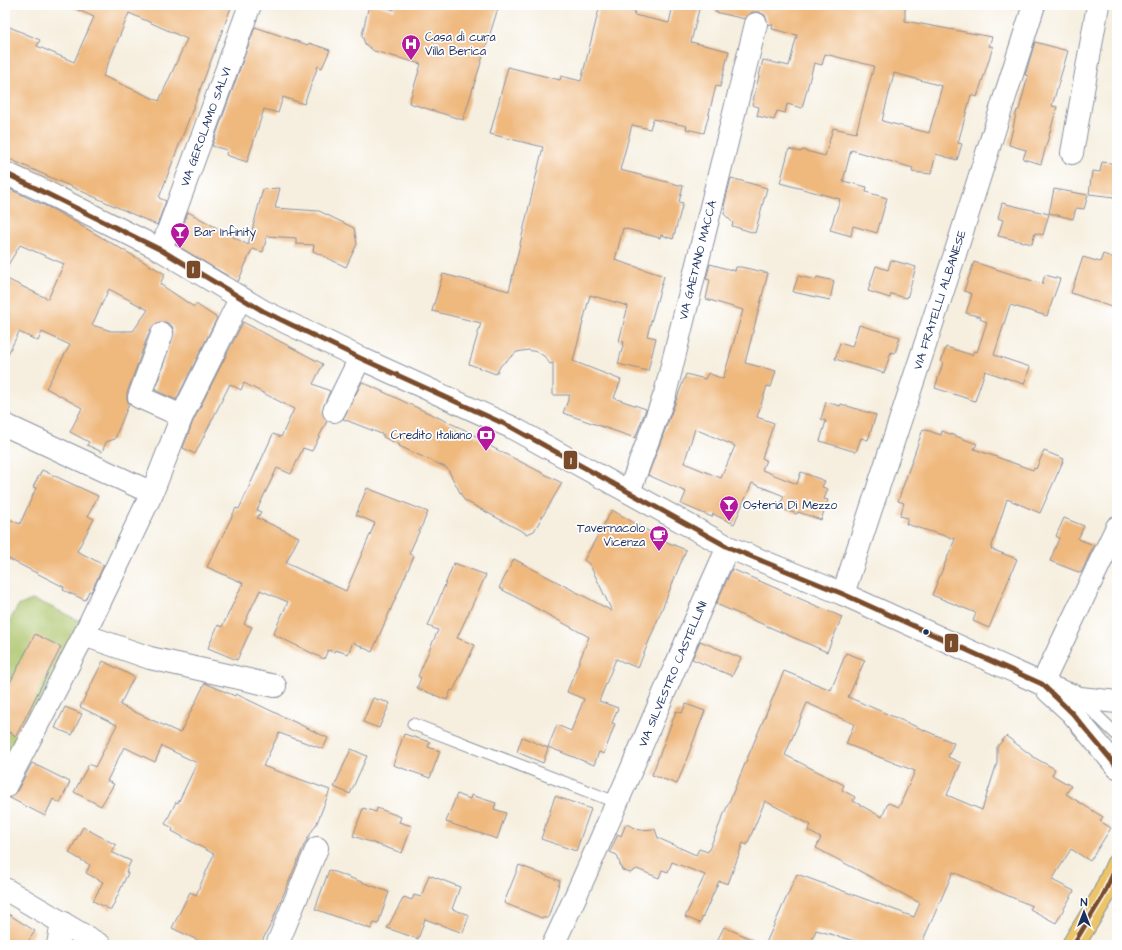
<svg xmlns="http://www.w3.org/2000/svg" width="1122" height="950" font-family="'Architects Daughter',sans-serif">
  <rect width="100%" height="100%" fill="#fff"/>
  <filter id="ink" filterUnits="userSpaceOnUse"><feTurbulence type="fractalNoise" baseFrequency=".025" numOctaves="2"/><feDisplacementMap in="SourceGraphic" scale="8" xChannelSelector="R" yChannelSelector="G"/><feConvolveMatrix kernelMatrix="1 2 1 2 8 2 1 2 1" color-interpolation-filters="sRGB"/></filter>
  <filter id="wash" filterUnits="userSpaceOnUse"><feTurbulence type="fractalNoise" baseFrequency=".012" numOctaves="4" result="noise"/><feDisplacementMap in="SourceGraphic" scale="16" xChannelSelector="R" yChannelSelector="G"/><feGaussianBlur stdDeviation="0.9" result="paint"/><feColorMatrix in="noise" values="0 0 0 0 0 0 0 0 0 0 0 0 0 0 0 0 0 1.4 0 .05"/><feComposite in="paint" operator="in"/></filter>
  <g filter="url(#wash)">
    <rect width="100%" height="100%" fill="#f6efdf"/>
    <path fill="#acc46a" stroke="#647a64" d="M32 600 45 604 86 624 23 747 16 743 5 761V628L18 606Z"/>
    <g id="blocks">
      <path fill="#efb87d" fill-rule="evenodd" d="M67 5H232L159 198 166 201 157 225 5 157V25L40 40 37 46 74 62 94 17ZM129 13 187 39 159 101 103 76Z
        M369 5H378L394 10 395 5H499L463 120 409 103 421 64 374 51 365 44 362 35Z
        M600 5H630L629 9 635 10 634 15 669 23 673 5H700L691 42 729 51 720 87 716 86 704 133 686 129 687 126 653 119 650 129 632 125 620 170 683 186 679 202 683 203 673 239 661 235 660 238 623 228 615 260 664 276 647 336 656 338 648 371 618 364 624 342 619 341 628 306 590 295 573 361 621 380 614 398 646 409 635 438 563 413 570 395H553V363L550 364 544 356 537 352 528 350 517 352 501 365 496 374 469 364 481 323 432 311 443 274 509 291 543 147 490 134 508 67 560 80 561 76 581 81Z
        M716 5H905V21L992 37 989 46 993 47 977 97 971 95 958 143 962 144 957 160 936 154 931 174 912 172 913 168 851 150 843 181 867 187 866 192 887 198 877 233 853 226 851 236 830 230 840 199 780 183 789 149 801 152 802 150 825 156 833 128 856 133 874 66 825 54 822 65 814 63 802 108 787 104 785 113 777 111 774 120 757 116 759 107 752 105 763 60 789 66 797 35 772 29 773 25 768 24 765 15 759 12H752L745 19 715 12ZM894 73 942 86 929 133 882 121Z
        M255 27 308 45 309 43 330 50 322 68 318 66 304 104 283 97 278 113 264 109 247 162 226 155 227 150 212 146Z
        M1035 42 1068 51 1052 106 1057 107 1041 164 1023 159 1026 150 1009 145 1017 110H1019L1028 76 1025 75Z
        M1102 162 1117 164V192H1115L1114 197 1089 194 1092 171 1100 172Z
        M731 178 767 188 755 233 732 226 733 223 724 214 726 207 724 206Z
        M5 187 54 210 165 274 160 284 194 307 196 304 217 318 176 400 155 390 174 332 172 326 166 322H159L154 325 150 330 127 393V399L129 404 117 433 115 439 106 442 102 452 87 445 89 442 70 432 82 408 46 388 70 345 42 332 38 341 19 332 5 360V278L48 299 64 264 20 245 5 270ZM109 289 148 310 133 331H111L92 325Z
        M280 188 275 208 319 211 354 228 357 244 346 267 313 251 314 245 296 244V238L267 236 263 252 252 249 238 282 176 245 188 212 248 245 263 189Z
        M1054 189 1088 195 1084 209 1076 208 1073 219 1049 213Z
        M1002 203 1049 214 1043 235 1035 233 1032 244 998 236 1003 220 998 218Z
        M1103 254 1117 259V309L1071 293 1083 257 1100 262Z
        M891 260 916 267 907 298 891 294 890 298 868 291 876 266 888 270Z
        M974 262 1042 284 1045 275 1060 279 1047 316 1010 305 994 355 1030 367 1024 384 985 371 975 401 935 388 943 363 941 362 946 347 972 355 974 351 977 352 987 322 980 319 981 317 966 313 972 294 964 291Z
        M710 264 735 271 736 267H741L768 273 745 363 776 371 771 387 767 386 757 417 774 423 762 458 766 460 762 470 797 484 801 472 825 481 822 487 828 489 824 499 828 500 821 520 798 512 797 514 779 508 784 496 752 483 734 524 713 514 712 517 681 504 686 492 648 475 686 374 705 379 708 373 723 379 743 310 706 299 710 280 706 279ZM695 429 735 446 721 478 684 463Z
        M798 276 816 280 817 277 834 281 830 300 793 292Z
        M243 322 323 364 313 384 330 391 322 411 327 421 312 451 303 448 291 474 277 468 257 510 261 512 257 518 299 537 286 563 346 591 375 523 356 515 367 488 428 512 409 554 414 556 372 652 353 642 348 654 335 650 334 652 328 650 324 659 273 634 288 602 260 590 244 624 252 627 237 660 208 648 218 625 222 627 243 583 207 567 236 508 239 509 273 434 281 437 294 409 244 383 241 390 230 384 195 454 183 448 193 421Z
        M859 325 900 337 895 353 891 352 884 373 835 359 840 343 852 347Z
        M362 382 465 430 481 439 480 441 562 483 534 531 527 534 464 500 447 468 399 446 400 445 383 437 384 435 343 419Z
        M826 402 840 406 841 404 876 415 868 440 861 438 856 452 820 441 826 421 821 419Z
        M923 429 941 435 942 431 977 444 974 449 1033 470 1034 468 1036 469 1044 451 1064 459 1040 513 1007 499 991 549 1017 559 989 628 973 621 976 613 932 595 955 539 906 524 908 518 900 516 904 503 898 501Z
        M42 470 98 496 88 516 94 519 77 551 104 565 91 592 89 591 85 600 63 590 64 587 5 557V517L20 524 36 488 33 487Z
        M612 510 669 543 686 550 638 668 616 659 599 701 618 708 612 723 615 724 604 754 599 752 594 765 548 747 557 725 571 731 584 699 567 692 589 637 499 588 514 559 612 611 590 565 584 560Z
        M1064 518 1084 526 1078 539 1094 545 1081 573 1050 561 1059 538 1056 536Z
        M454 563 486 575 457 638 475 645 453 691 451 690 447 700 417 688 421 678 418 676 438 630 428 626Z
        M732 569 842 617 827 652 716 604Z
        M35 634 61 647 16 736 5 730V692Z
        M700 641 741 658 732 676 692 659Z
        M846 653 865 660 848 697 954 743 948 757 961 763 947 795 982 810 997 763V747L1006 736 1035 758 1055 769 1052 775 1071 786 1066 794 1103 817 1100 821 1111 828 1090 861 1071 849 1052 880 1074 891 1056 923 1030 909 1032 906 953 872 921 945H869L816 930 810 945H765L797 874 914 917 920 903 816 848 821 838 808 831 811 825 765 801 747 845 743 843 728 884 719 881 700 923 685 917 705 875 672 862 668 872 662 870 659 878 637 869 630 873 622 870 617 855 610 852 618 834 621 836 626 824 640 830 655 829 658 838 696 855 699 849 708 852 784 671 831 690ZM807 703 854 724 846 744 915 771 899 807 888 803 882 817 853 801 855 797 842 790 844 785 785 755Z
        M103 661 134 677 120 705 180 733 205 683 235 696 236 694 328 738 323 749 279 733 263 766 330 790 317 823 305 843 271 924 260 945H208L172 928 190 892 196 895 214 854 172 831 173 828 165 824 176 802 178 803 197 763 162 746 155 762 124 747 107 781 114 784 101 806 74 792 89 764 95 767 117 725 80 707Z
        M373 698 390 703 379 728 363 722Z
        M686 704 705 711 677 784 652 775 676 711 682 713Z
        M65 707 82 714 72 735 55 728Z
        M404 734 430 742 428 747 440 751 430 778 393 765Z
        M522 737 548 748 543 763 517 752Z
        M351 749 367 756 350 794 334 787Z
        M32 763 70 782 60 803 53 799 45 816 10 798 16 793Z
        M457 794 470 799 471 795 496 803 494 809 506 813 497 839 446 822Z
        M555 796 591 809 576 851 541 839Z
        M363 808 376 812 377 808 401 817 399 822 412 826 402 853 353 836Z
        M83 827 116 845 111 852 131 861 126 872 128 873 111 910 93 901 103 882 86 873 90 865 69 853Z
        M519 865 560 881 548 918H542L504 903Z
        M329 870 389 892 378 924 374 923 371 929 315 909Z
        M429 875 460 887 452 909 469 915 463 933 425 919 418 939 387 928 404 897 412 900 414 895 421 897Z
        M5 912 35 931 26 945H5Z
        M724 927 765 945H715Z"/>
    </g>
  </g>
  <g filter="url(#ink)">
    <use href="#blocks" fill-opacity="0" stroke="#888f9e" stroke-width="1"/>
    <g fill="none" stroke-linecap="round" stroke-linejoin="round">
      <defs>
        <path id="service" d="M1082 701 1117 735
          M413 724 618 803"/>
        <path id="minor" d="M1072 153 1098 5
          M161 250 250 5
          M162 334 139 397 182 416
          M334 411 360 358
          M5 425 152 493
          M629 492 665 394 756 24
          M843 594 955 254 1034 5
          M84 635 150 658 275 686
          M1042 684 1117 527
          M5 787 84 635 152 493 182 416 240 299
          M5 889 100 945
          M58 945 62 922
          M277 945 317 848
          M553 945C615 814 668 679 728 547"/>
        <path id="tertiary" d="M5 173 40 189 161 250 263 311 360 358 511 427 728 547 843 594 1042 684 1080 698 1117 702
          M1048 691 1072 713 1117 767"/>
        <path id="primary" d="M1073 945 1103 896 1117 865"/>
      </defs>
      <use href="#service" stroke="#888f9e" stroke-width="13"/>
      <use href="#minor" stroke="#888f9e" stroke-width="24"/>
      <use href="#tertiary" stroke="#888f9e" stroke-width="24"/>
      <use href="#primary" stroke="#888f9e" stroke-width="24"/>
      <use href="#service" stroke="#fff" stroke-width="11"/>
      <use href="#minor" stroke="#fff" stroke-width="22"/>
      <use href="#tertiary" stroke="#fff" stroke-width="22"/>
      <use href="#primary" stroke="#edc569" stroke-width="22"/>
      <defs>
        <path id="bus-1" d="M5 173 161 250 263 311 360 358 511 427 728 547 843 594 1042 684 1072 713 1117 767
          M1073 945 1103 896 1117 865"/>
      </defs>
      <use href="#bus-1" stroke="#fff" stroke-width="8"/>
      <use href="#bus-1" stroke="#7a4b2a" stroke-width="5"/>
    </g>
  </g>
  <defs>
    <symbol id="hospital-pin" viewBox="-11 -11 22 30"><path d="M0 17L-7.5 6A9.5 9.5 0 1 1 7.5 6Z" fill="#b5179e" stroke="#fff"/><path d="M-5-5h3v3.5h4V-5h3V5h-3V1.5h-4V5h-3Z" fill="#fff"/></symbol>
    <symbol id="bar-pin" viewBox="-11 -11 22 30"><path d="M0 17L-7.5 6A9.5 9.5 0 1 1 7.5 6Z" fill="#b5179e" stroke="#fff"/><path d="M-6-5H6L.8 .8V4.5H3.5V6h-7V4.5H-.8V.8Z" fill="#fff"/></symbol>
    <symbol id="bank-pin" viewBox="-11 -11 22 30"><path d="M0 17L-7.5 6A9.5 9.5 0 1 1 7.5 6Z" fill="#b5179e" stroke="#fff"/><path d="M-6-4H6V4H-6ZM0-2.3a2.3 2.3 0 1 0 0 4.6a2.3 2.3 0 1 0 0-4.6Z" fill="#fff"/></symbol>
    <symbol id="cafe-pin" viewBox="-11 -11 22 30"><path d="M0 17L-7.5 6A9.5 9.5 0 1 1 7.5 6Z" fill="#b5179e" stroke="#fff"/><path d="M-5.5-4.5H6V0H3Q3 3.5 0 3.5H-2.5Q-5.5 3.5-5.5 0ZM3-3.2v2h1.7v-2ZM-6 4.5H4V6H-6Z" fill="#fff"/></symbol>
  </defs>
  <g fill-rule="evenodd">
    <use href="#hospital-pin" x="400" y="33" width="22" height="30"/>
    <use href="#bar-pin" x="169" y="221" width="22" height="30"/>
    <use href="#bank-pin" x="475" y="424" width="22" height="30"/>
    <use href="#bar-pin" x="718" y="494" width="22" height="30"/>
    <use href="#cafe-pin" x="648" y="524" width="22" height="30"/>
  </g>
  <circle fill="#1b2f5e" stroke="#fff" stroke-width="1.5" cx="926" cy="632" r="3.5"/>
  <g text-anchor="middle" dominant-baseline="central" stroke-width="3.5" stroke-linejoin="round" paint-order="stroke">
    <g font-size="12" fill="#1b2f5e" stroke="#fff" text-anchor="start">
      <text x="425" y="37">Casa di cura<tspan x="425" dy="14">Villa Berica</tspan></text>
      <text x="194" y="232">Bar Infinity</text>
      <text x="472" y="435" text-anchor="end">Credito Italiano</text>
      <text x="743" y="505">Osteria Di Mezzo</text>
      <text x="645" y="528" text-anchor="end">Tavernacolo<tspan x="645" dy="14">Vicenza</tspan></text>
    </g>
    <g font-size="12" fill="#1b2f5e" stroke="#fff">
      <text transform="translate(206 127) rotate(-70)">VIA GEROLAMO SALVI</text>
      <text transform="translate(698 260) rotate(-76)">VIA GAETANO MACCÀ</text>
      <text transform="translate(940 300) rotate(-72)">VIA FRATELLI ALBANESE</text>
      <text transform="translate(673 674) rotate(-67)">VIA SILVESTRO CASTELLINI</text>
    </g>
  </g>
  <g stroke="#fff" stroke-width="1.5">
    <rect x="186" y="260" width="15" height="19" rx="4" fill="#7a4b2a"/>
    <rect x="563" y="450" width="15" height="20" rx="4" fill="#7a4b2a"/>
    <rect x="944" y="633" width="15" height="20" rx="4" fill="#7a4b2a"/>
  </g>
  <g font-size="11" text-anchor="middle" font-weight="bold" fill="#fff">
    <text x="193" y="273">1</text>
    <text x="571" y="464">1</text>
    <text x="951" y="647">1</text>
  </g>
  <rect width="1122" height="950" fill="none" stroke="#fff" stroke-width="20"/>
  <g transform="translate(1084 912)" stroke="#ffffff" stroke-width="3" paint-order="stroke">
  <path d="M0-3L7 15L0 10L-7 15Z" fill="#1b2f5e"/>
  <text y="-6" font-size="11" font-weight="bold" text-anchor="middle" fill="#1b2f5e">N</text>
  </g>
</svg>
